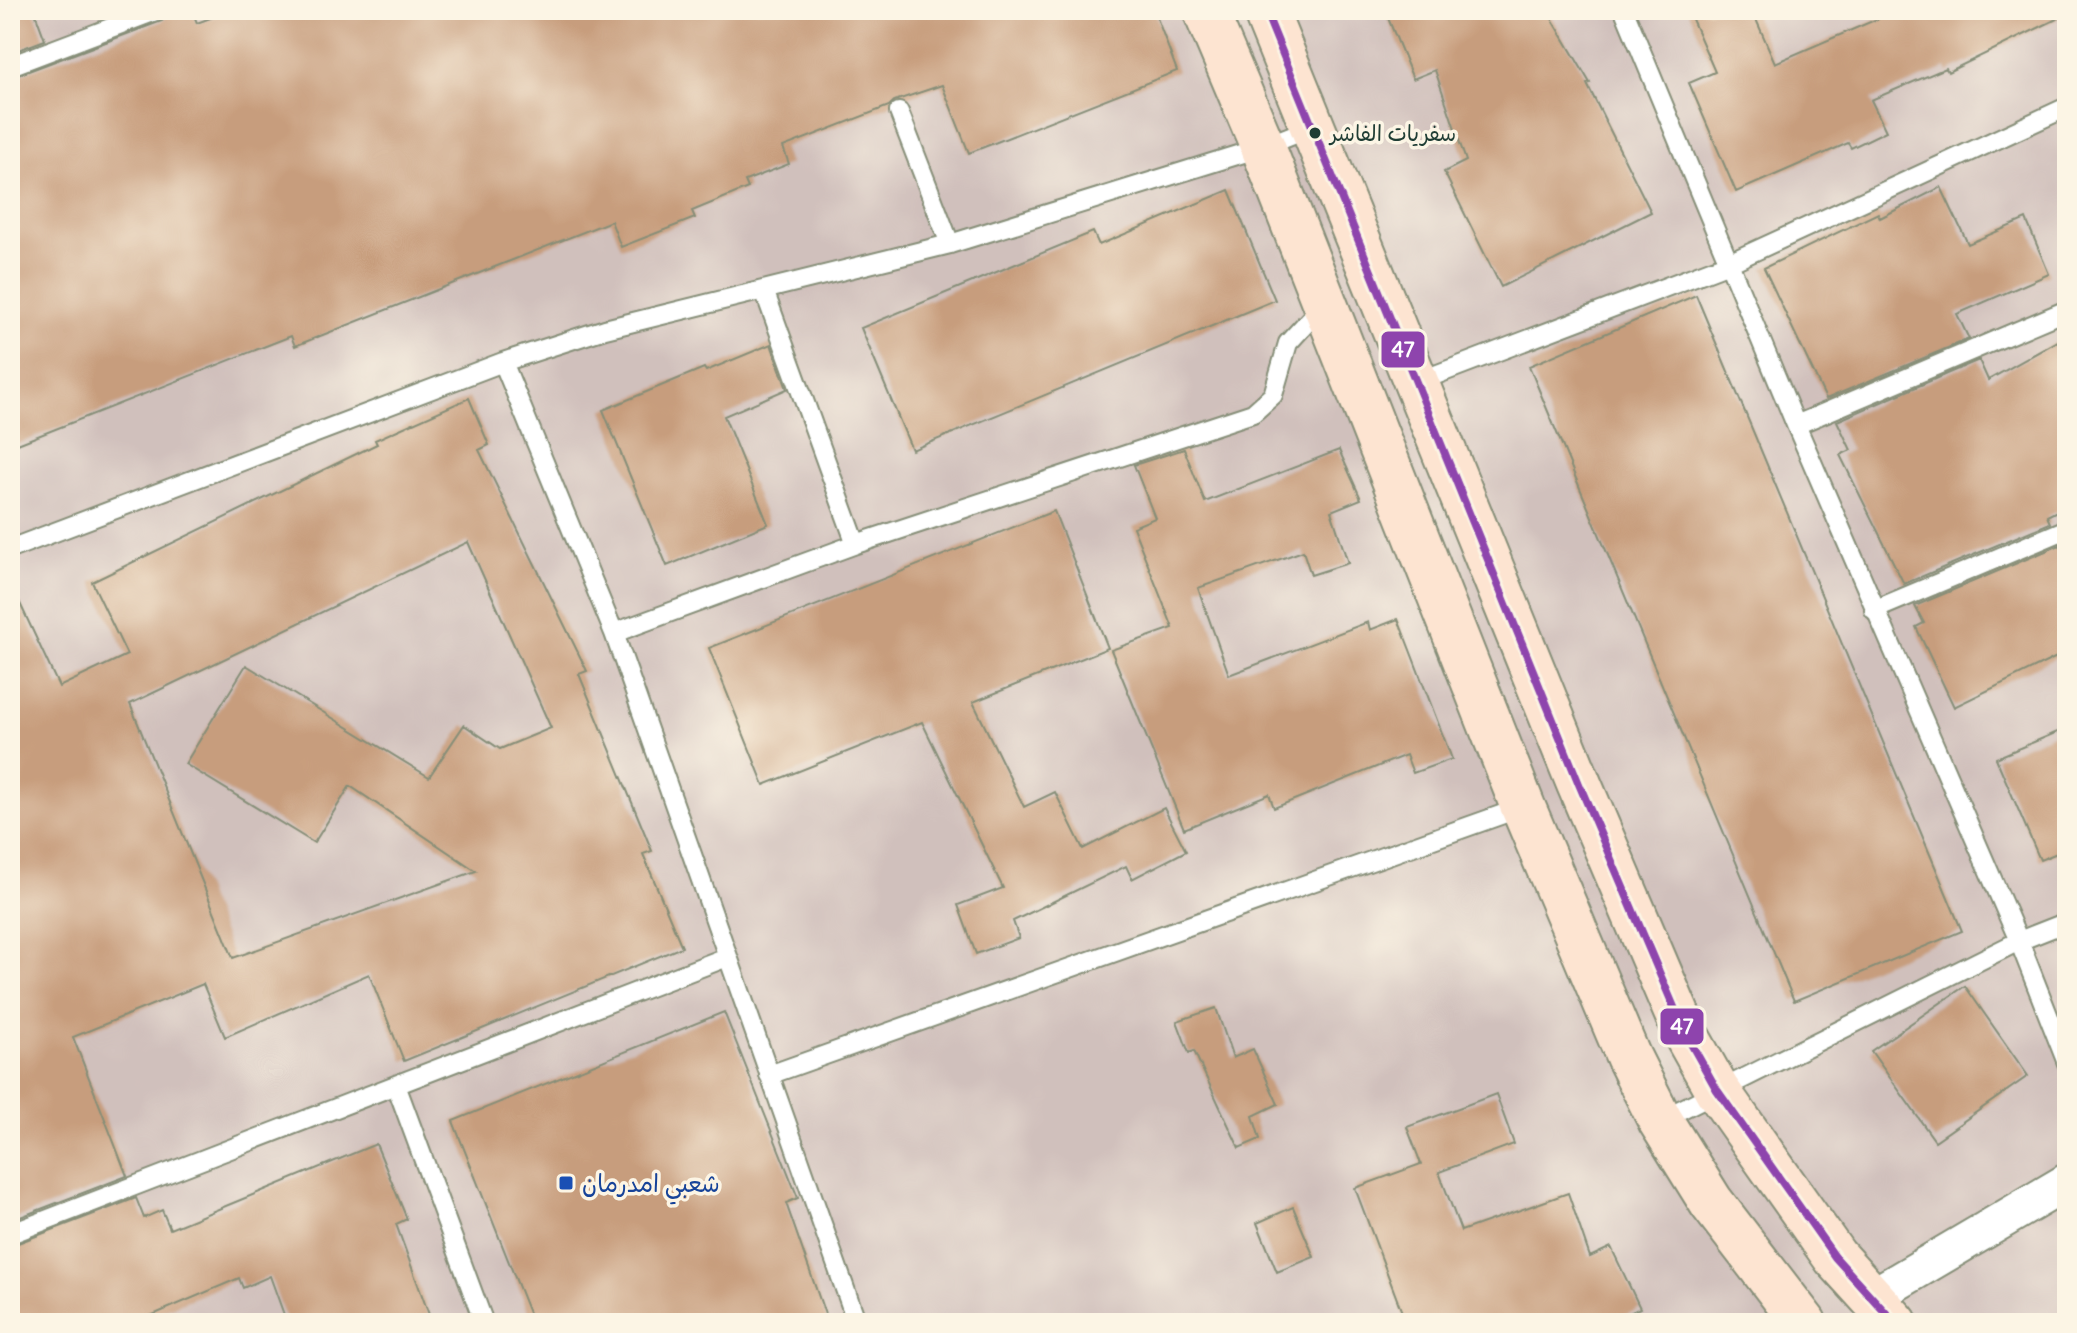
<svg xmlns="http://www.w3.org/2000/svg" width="2077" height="1333" font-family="Delius,'Playpen Sans Arabic',sans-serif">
  <rect width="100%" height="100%" fill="#fcf5e5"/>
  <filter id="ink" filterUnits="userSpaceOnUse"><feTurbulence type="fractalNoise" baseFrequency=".0125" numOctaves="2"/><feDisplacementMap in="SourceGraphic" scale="16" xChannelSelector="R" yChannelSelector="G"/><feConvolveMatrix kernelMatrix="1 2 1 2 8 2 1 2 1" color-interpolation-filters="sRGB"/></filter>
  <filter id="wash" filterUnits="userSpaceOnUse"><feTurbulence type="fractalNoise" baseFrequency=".006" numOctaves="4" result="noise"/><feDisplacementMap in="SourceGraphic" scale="32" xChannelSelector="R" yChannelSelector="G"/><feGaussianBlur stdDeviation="1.8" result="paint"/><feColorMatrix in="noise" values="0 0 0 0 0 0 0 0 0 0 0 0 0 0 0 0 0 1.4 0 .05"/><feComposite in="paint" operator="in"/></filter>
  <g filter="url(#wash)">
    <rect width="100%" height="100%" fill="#eddfbc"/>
    <path fill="#d0c0bc" d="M10 10H2067V1323H10Z"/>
    <g id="blocks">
      <path fill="#c79d7d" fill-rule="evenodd" d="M10 10H34L45 40 10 53Z
        M173 10H192L197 23 232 10H1154L1177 71 969 153 942 85 894 101 889 106 783 147 789 164 745 181 748 188 692 211 695 218 621 247 611 221 295 346 291 336 10 447V78L162 21Z
        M1406 10H1547L1590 83 1587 84 1651 212 1501 287 1444 172 1466 161 1435 70 1413 79 1388 18Z
        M1688 10H1752L1775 63 1898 10H2067V14L1948 72 1946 68 1871 100 1886 131 1851 148 1848 143 1736 192 1689 83 1715 72Z
        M1941 187 1968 244 2026 219 2049 274 1957 314 1969 339 1826 399 1764 268 1878 213 1880 218Z
        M1229 190 1275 300 912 450 861 328 1093 232 1099 245Z
        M1696 295 1962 931 1794 1001 1529 366Z
        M2067 336V506L2047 516 2050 523 1904 584 1840 455 1851 450 1837 421 1979 360 1988 380Z
        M771 344 787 389 724 416 768 524 667 566 603 410 704 368 706 371Z
        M469 398 489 445 479 450 587 671 579 674 652 851 643 854 682 947 404 1061 369 974 225 1037 203 984 73 1037 127 1176 10 1221V582L59 687 127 655 92 582 377 444 375 440ZM468 542 551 728 500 749 464 725 429 777 246 665 185 764 314 843 350 786 476 871 233 958 130 704Z
        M1184 449 1205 502 1339 450 1361 499 1331 511 1348 563 1311 575 1303 551 1198 588 1229 675 1368 622 1370 630 1398 619 1452 759 1413 773 1406 755 1274 808 1269 794 1184 829 1111 650 1173 628 1133 527 1155 518 1134 465Z
        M1054 511 1108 648 973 702 1024 807 1055 792 1083 849 1164 808 1186 851 1132 879 1126 866 1013 921 1019 938 976 954 958 905 1003 888 922 722 764 785 709 648Z
        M2060 545 2067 558V652L1954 707 1916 627 1924 623 1915 606Z
        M2067 728V849L2040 860 1996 758Z
        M1965 986 2028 1076 1935 1141 1871 1051Z
        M1216 1008 1233 1058 1253 1049 1278 1104 1253 1116 1260 1139 1239 1148 1194 1051 1189 1053 1177 1021Z
        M724 1012 798 1198 786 1203 828 1323H533L453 1121Z
        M1496 1094 1514 1144 1439 1172 1461 1231 1568 1193 1590 1257 1611 1247 1640 1308 1609 1323H1406L1355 1188 1421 1164 1407 1127Z
        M376 1144 407 1219 396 1224 432 1323H287L270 1276 243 1288 239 1278 134 1323H10V1246L136 1198 144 1218 162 1210 170 1229Z
        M1293 1207 1314 1257 1277 1272 1257 1223Z"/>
    </g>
  </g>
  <g filter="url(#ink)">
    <use href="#blocks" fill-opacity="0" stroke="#868e78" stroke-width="2"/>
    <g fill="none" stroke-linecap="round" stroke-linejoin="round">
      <defs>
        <path id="lane" d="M1624 10 1796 425 2019 941 2067 1063
          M10 66 158 10
          M899 112 950 244
          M764 290 856 544
          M503 362 614 633 857 1323
          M1417 382 1729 263 2067 107
          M1796 425 2067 310
          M10 549 503 362 605 329 950 244 1263 147 1313 127
          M1874 610 2067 529
          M614 633 856 544 1253 413 1273 395 1288 343 1323 305
          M769 1075 1523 807
          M396 1085 484 1323
          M1660 1120 2019 941 2067 922
          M10 1234 727 957"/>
        <path id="street" d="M1870 1298 2067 1182"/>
        <path id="secondary" d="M1205 10 1263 147 1523 807 1628 1056 1660 1120 1711 1202 1804 1323
          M1265 10 1579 784 1685 1033 1717 1090 1835 1257 1895 1323"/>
      </defs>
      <use href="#lane" stroke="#868e78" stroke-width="22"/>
      <use href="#street" stroke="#868e78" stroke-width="40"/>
      <use href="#secondary" stroke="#868e78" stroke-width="48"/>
      <use href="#lane" stroke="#fff" stroke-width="18"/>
      <use href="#street" stroke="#fff" stroke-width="36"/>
      <use href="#secondary" stroke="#fde4d1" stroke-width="44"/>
      <defs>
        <path id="bus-1" d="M1265 10 1579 784 1685 1033 1717 1090 1835 1257 1895 1323"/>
      </defs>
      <use href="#bus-1" stroke="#fcf5e5" stroke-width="14"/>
      <use href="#bus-1" stroke="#8e44ad" stroke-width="8"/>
    </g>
  </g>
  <circle fill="#1f3d34" stroke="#fcf5e5" stroke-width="3" cx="1315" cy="133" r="7"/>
  <rect fill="#1a4fb4" stroke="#fcf5e5" stroke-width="3" x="558" y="1175" width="16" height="16" rx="4"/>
  <g text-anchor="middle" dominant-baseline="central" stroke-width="7" stroke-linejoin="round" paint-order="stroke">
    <g font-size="22" fill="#1f3d34" stroke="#fcf5e5" text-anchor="start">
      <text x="1330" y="133">سفريات الفاشر</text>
    </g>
    <g font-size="24" fill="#164399" stroke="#fcf5e5" text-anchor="start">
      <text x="582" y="1183">شعبي امدرمان</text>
    </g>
  </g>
  <g stroke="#fcf5e5" stroke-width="3">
    <rect x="1380" y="330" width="46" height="39" rx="8" fill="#8e44ad"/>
    <rect x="1659" y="1007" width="46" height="39" rx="8" fill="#8e44ad"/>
  </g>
  <g font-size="22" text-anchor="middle" font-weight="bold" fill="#fff">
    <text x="1403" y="357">47</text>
    <text x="1682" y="1034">47</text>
  </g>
  <rect width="2077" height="1333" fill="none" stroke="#fcf5e5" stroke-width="40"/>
</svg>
